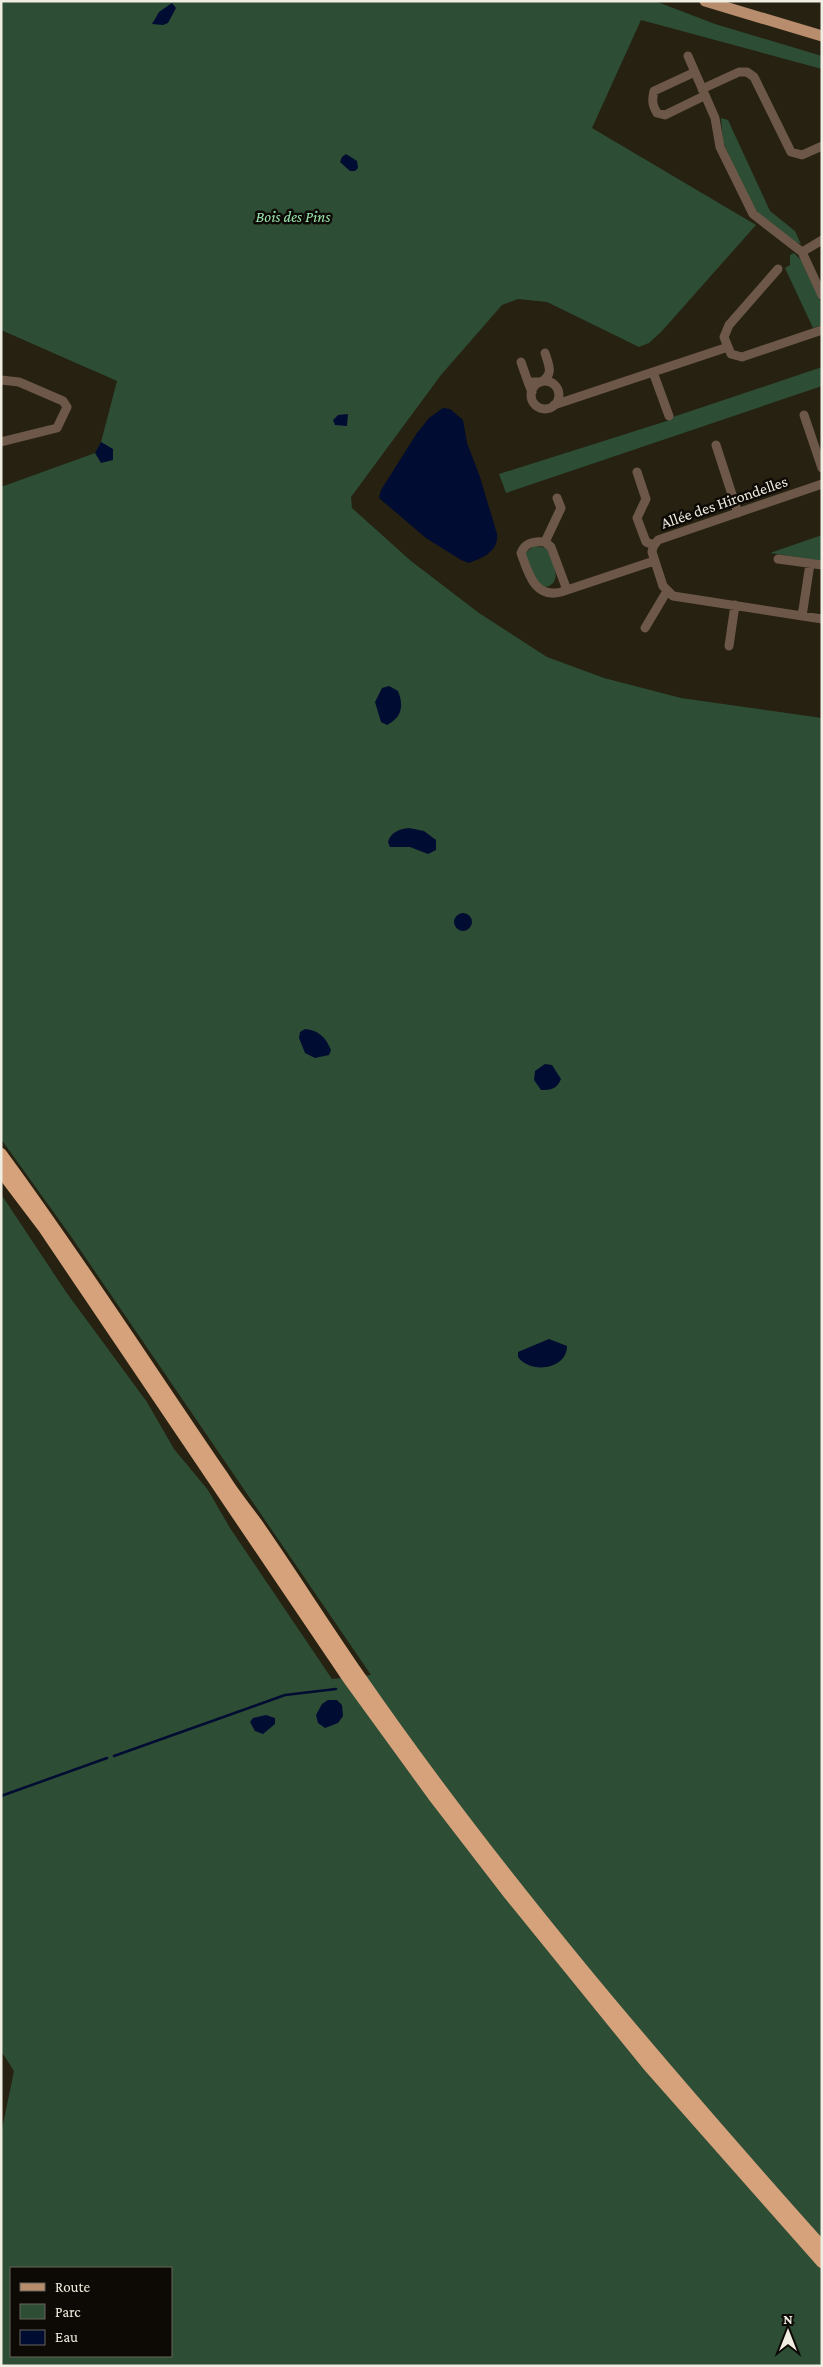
<svg xmlns="http://www.w3.org/2000/svg" width="823" height="2367" font-family="'Crimson Pro',serif">
  <rect width="100%" height="100%" fill="#262111"/>
  <path fill="#2d4d35" fill-rule="evenodd" d="M1 1H655L715 24 822 56V69L641 20 592 128 756 225 662 331 649 343 639 347 547 302 518 299 502 305 441 375 351 497 352 508 411 561 479 613 547 657 604 678 681 698 822 718V2366H1V2134L14 2071 1 2051V1194L66 1292 147 1402 174 1449 208 1490 230 1528 332 1679 371 1675 70 1235 1 1139V487L95 453 101 442 117 381 1 330ZM11 2268H171V2356H11Z
    M721 118 728 120 770 211 795 231 801 244 796 242 757 212 751 204 723 142Z
    M794 253 801 260 822 304V325L813 328 785 268 790 265V255Z
    M822 367V386L506 493 499 474 673 419V417Z
    M822 535V561L770 553Z
    M534 546 547 548C551 558 563 580 549 586 544 588 541 587 537 584L525 553Z"/>
  <path fill="#000c31" d="M172 3 176 8 168 23 163 25 152 24 159 12Z
    M346 154 357 161 358 168 355 171H350L340 162 342 157Z
    M443 408 450 409 463 420 467 443 480 477 497 534C499 551 483 558 469 563L461 560 426 538 379 498 381 490 417 433 429 418Z
    M348 414 347 426 335 425 333 420 338 415Z
    M101 442 113 449V460L101 463 95 453Z
    M389 686 398 691C404 706 402 717 387 725L381 722 375 702 382 688Z
    M409 828 424 831 436 840V850L428 854 410 847H390L388 842C391 832 399 829 409 828Z
    M454 922a9 9 0 1 1 18 0a9 9 0 1 1-18 0Z
    M305 1029C319 1030 326 1038 331 1050L329 1055 315 1058 305 1053 299 1038 300 1032Z
    M545 1064 552 1065 561 1079C557 1089 551 1090 541 1090L534 1080 535 1071Z
    M549 1339 567 1346C567 1370 530 1374 518 1357V1352Z
    M328 1700H337L342 1705 343 1716 338 1723 325 1728 318 1723 316 1715 322 1704Z
    M266 1715 275 1718V1724L263 1734 255 1731 250 1722 253 1718Z"/>
  <g fill="none" stroke-linecap="round" stroke-linejoin="round">
    <path stroke="#000c31" stroke-width="2.5" d="M114 1756 285 1695 336 1689
      M1 1796 107 1758"/>
    <path stroke="#6c5748" stroke-width="9" d="M688 56 715 118 720 147 753 214 802 252 822 295
      M695 72 654 91C652 100 652 105 657 113L665 115 704 96
      M702 89 739 72H747L754 77 791 152 802 155 822 146
      M802 252 822 240
      M728 347 724 337 729 325 778 269
      M521 362 528 382
      M653 372 669 416
      M1 380 19 382 63 401 67 407 57 428 1 442
      M531 395a14 14 0 1 1 28 0a14 14 0 1 1-28 0Z
      M532 392 528 382H541C554 374 549 366 545 353
      M554 405 728 347 731 354 742 357 822 330
      M804 415 822 468
      M716 445 738 513
      M637 472 646 499 637 518 646 542 654 545
      M822 484 658 540 653 547 652 552 663 586 673 596 822 619
      M545 542 561 508 557 498
      M778 559 822 565
      M567 590 551 547 545 542C535 541 525 542 521 553 528 572 534 599 561 592L654 561
      M802 616 810 564
      M645 628 667 591
      M729 646 735 605"/>
    <path stroke="#b78d6d" stroke-width="11" d="M705 1 822 36"/>
    <path stroke="#d5a27b" stroke-width="12" d="M1 1154C79 1260 149 1369 223 1477 234 1495 247 1510 259 1527 293 1576 325 1627 359 1676 498 1877 659 2064 822 2247
      M1 1171 44 1228 348 1678 433 1795 510 1895 648 2065 822 2262"/>
  </g>
  <g text-anchor="middle" dominant-baseline="central" stroke-width="5" stroke-linejoin="round" paint-order="stroke">
    <g font-size="16" font-style="italic" fill="#97e4ab" stroke="#0d0a05">
      <text x="293" y="216">Bois des Pins</text>
    </g>
    <g font-size="16" fill="#f0ede2" stroke="#0d0a05">
      <text transform="translate(724 502) rotate(-19)">Allée des Hirondelles</text>
    </g>
  </g>
  <rect width="823" height="2367" fill="none" stroke="#f0ede2" stroke-width="5"/>
  <rect x="10" y="2267" width="162" height="90" fill="#0d0a05" stroke="#68655d"/>
  <rect x="20" y="2283" width="25" height="8" fill="#b78d6d" stroke="#68655d"/>
  <text x="55" y="2292" font-size="15" fill="#f0ede2">Route</text>
  <rect x="20" y="2304" width="25" height="15" fill="#2d4d35" stroke="#68655d"/>
  <text x="55" y="2317" font-size="15" fill="#f0ede2">Parc</text>
  <rect x="20" y="2330" width="25" height="15" fill="#000c31" stroke="#68655d"/>
  <text x="55" y="2342" font-size="15" fill="#f0ede2">Eau</text>
  <g transform="translate(788 2332)" stroke="#0d0a05" stroke-width="4" paint-order="stroke">
  <path d="M0-4L9 19L0 12L-9 19Z" fill="#f0ede2"/>
  <text y="-8" font-size="14" font-weight="bold" text-anchor="middle" fill="#f0ede2">N</text>
  </g>
</svg>
